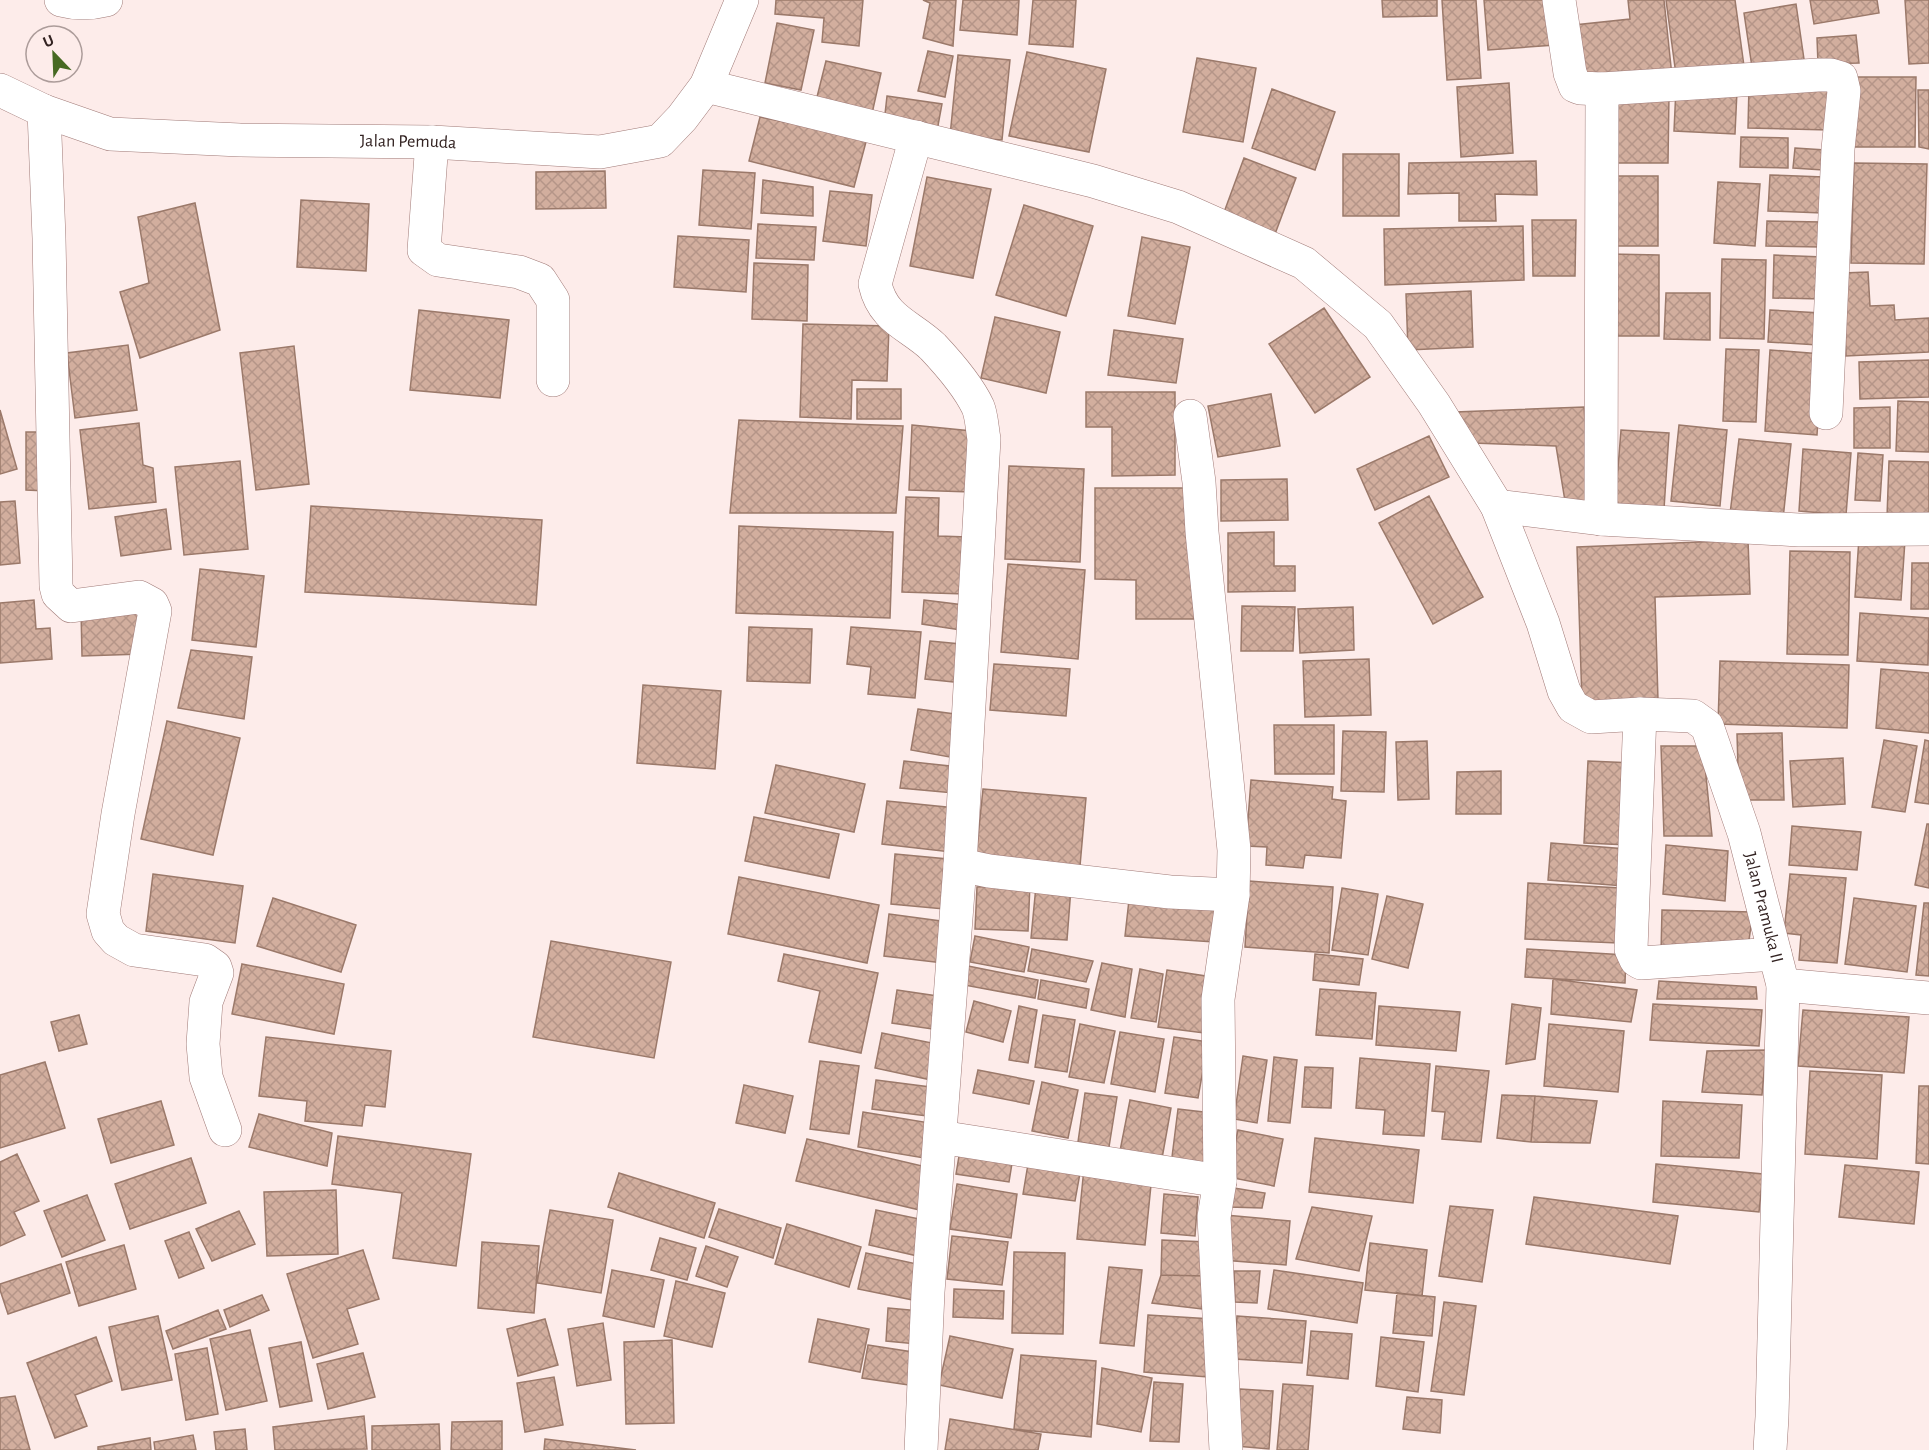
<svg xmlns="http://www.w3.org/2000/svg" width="1929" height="1450" font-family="'Alegreya Sans',sans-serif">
  <defs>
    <pattern id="building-cross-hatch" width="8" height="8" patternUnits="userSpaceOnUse" patternTransform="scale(1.5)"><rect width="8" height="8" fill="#d2ae9e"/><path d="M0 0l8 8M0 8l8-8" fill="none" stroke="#b59588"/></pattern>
  </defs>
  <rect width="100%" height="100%" fill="#fdecea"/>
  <path fill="url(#building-cross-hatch)" stroke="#9b796a" stroke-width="1.5" d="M776 0H863L859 46 822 42 824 18 775 14Z
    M923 0H956L953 46 923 38 930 3Z
    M963 0H1019L1017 35 960 30Z
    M1033 0H1076L1073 47 1029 44Z
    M1382 0H1437V16L1383 17Z
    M1442 0H1476L1481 78 1447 80Z
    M1484 0H1551L1555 45 1488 50Z
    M1628 0H1664L1672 76 1581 86 1574 25 1630 19Z
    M1666 0H1735L1744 66 1676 75Z
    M1810 0H1877L1879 13 1814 24Z
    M1905 0H1929V63L1909 64Z
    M1796 4 1805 66 1753 74 1744 13Z
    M777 23 814 30 801 90 765 83Z
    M1856 35 1859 63 1818 64 1817 38Z
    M928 51 953 56 945 97 918 91Z
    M1027 52 1106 69 1089 152 1009 136Z
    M958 55 1010 60 1002 140 950 136Z
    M1197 58 1256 68 1243 142 1183 132Z
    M826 61 881 73 871 118 815 105Z
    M1848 77H1916L1915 147H1847Z
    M1509 83 1513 153 1461 157 1457 87Z
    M1749 86 1830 87 1829 130 1748 128Z
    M1676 88 1737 91 1735 134 1674 131Z
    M1272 89 1335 112 1315 170 1252 148Z
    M1918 90H1929V149L1919 147Z
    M1611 95H1669L1668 163H1610Z
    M887 96 942 104 937 131 884 123Z
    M760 117 867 138 854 187 749 161Z
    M1741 137 1788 138V168L1740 167Z
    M1795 148 1825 150 1823 170 1793 168Z
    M1343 154H1399V216H1343Z
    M1244 158 1296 178 1275 234 1223 215Z
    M1536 161 1537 195 1495 194 1496 221H1459V193L1408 194 1409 163Z
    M1854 163 1927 164 1924 264 1851 263Z
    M703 170 755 173 751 229 699 225Z
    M605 171 606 208 536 209V172Z
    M1770 175 1824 177 1822 213 1768 211Z
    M1610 176H1658V246H1610Z
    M927 177 991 189 973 278 910 266Z
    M763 180 813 187V216L761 213Z
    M1718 182 1760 184 1755 246 1714 243Z
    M830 191 872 195 866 246 823 241Z
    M301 200 369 204 366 271 297 267Z
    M195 203 220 330 140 358 120 292 149 283 138 217Z
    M1024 205 1093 226 1066 316 996 295Z
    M1532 220H1576L1575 276H1533Z
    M1767 221 1822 222 1821 247 1766 246Z
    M758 224 816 227 814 260 756 258Z
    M1523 226 1524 280 1385 285 1384 229Z
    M678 236 749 240 746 292 674 287Z
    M1142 237 1190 247 1175 324 1128 316Z
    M1610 254 1659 255V336H1610Z
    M1774 255 1823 257 1822 299 1773 298Z
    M1722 259 1766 260 1764 339 1720 338Z
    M754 263 808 265 807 321 752 319Z
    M1868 272 1870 306 1894 305 1895 320 1929 318V352L1846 356 1843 273Z
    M1471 291 1473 347 1408 350 1406 294Z
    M1666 293H1710V340L1664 339Z
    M1324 308 1370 377 1315 413 1269 344Z
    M419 310 509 320 500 398 410 390Z
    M1770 310 1821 313 1818 345 1768 342Z
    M995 317 1060 332 1046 393 981 378Z
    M803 324 889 326 887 381 852 380 851 419 800 417Z
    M1114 330 1183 339 1176 383 1108 375Z
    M128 345 137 410 75 418 67 353Z
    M294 346 309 484 256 490 240 353Z
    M1726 349 1759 350 1756 422 1723 421Z
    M1770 350 1822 354 1817 435 1765 431Z
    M1929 360V397L1860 399 1859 362Z
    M857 389H901V419H857Z
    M1086 392H1175V475L1112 476V427H1086Z
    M1271 394 1280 446 1218 457 1208 406Z
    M1898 401 1929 402V452L1896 451Z
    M1584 407 1591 503 1565 501 1556 446 1473 443 1456 412Z
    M1890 407V448H1854V408Z
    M0 410 17 469 0 474Z
    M739 420 903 426 896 513H730Z
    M139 423 143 465 153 468 156 502 89 509 80 430Z
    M912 425 972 431 971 492 909 490Z
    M1679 425 1727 430 1720 506 1671 501Z
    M1621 430 1669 433 1664 509 1615 506Z
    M26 432H48L47 491 26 490Z
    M1429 436 1449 477 1375 510 1357 469Z
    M1739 439 1791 444 1783 519 1730 514Z
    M1803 449 1851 453 1846 515 1799 511Z
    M1858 453 1883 455 1880 501 1855 500Z
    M240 461 248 549 184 555 175 467Z
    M1889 461 1929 462V518L1887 517Z
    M1009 466 1084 469 1080 562 1005 559Z
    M1287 479 1288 520 1221 521V480Z
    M1095 488H1196L1195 619H1136V580L1095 579Z
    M1429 496 1483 597 1433 624 1379 523Z
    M906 497 939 498 938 536 968 537 965 594 902 592Z
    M15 501 20 563 0 565V502Z
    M311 506 542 520 536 605 305 592Z
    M166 509 171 549 121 556 115 517Z
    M739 526 893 532 890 618 736 613Z
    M1274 532V566H1295V591L1228 592V533Z
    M1859 538 1905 540 1901 600 1855 597Z
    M1748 540 1750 594 1655 597 1658 700 1582 703 1577 547Z
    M1790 551 1850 552 1848 655 1787 654Z
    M1912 563H1929V609H1911Z
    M1008 564 1085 570 1078 659 1001 652Z
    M200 569 264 576 256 647 192 640Z
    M34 600 36 629 50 628 52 659 0 663V603Z
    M924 600 972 606 967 631 922 624Z
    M1242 606 1295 607 1293 651H1241Z
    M1353 607 1354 650 1300 653 1298 609Z
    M141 608 142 654 82 656 81 610Z
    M1860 613 1929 618 1928 665 1857 661Z
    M749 627 812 629 810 683 747 681Z
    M851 627 921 632 915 698 868 694 871 667 847 664Z
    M930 641 971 645 963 683 925 679Z
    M191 650 252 657 244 719 178 708Z
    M1369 659 1371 715 1305 717 1303 661Z
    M1720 661 1849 665 1847 728 1718 724Z
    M994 664 1070 669 1066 716 990 710Z
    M1881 669 1929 673V733L1876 728Z
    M643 685 721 691 715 769 637 763Z
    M918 709 962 715 955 758 911 750Z
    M167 721 240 738 213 855 141 839Z
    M1274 725H1334V774H1275Z
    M1343 731 1386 732 1384 792 1341 791Z
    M1782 733 1784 800H1739L1737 734Z
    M1884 740 1917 746 1905 812 1872 807Z
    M1925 740 1929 741V804L1915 802Z
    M1427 741 1429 799 1398 800 1396 742Z
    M1661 746H1703L1712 836H1664Z
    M1843 758 1845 804 1793 807 1790 761Z
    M904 761 959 767 954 793 900 788Z
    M1588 761 1634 763 1629 845 1584 843Z
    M776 765 865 784 854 832 765 813Z
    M1501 771V814H1456L1457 772Z
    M1251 780 1333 787 1332 799 1346 801 1341 858 1305 855 1303 868 1266 865 1267 847 1246 846Z
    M983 789 1086 798 1080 866 976 857Z
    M887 801 956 808 951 852 882 844Z
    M754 817 839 834 829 878 745 861Z
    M1927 824H1929V888L1915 885Z
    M1792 826 1861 832 1857 870 1789 865Z
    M1551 843 1627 849 1624 886 1548 880Z
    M1666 845 1728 851 1725 901 1663 894Z
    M895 854 948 859 944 909 891 904Z
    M153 874 243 886 235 943 146 931Z
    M1790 874 1846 878 1837 963 1799 960 1801 935 1784 933Z
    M739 877 879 905 867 963 728 934Z
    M1249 881 1333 887 1329 953 1245 947Z
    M1528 883 1621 888 1618 943 1525 939Z
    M1030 884 1028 931 975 929 977 887Z
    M1036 886 1071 888 1067 940 1031 938Z
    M1342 888 1378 894 1368 955 1332 950Z
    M1387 896 1423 904 1408 968 1372 959Z
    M273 898 356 925 341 972 257 946Z
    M1854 898 1916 906 1907 972 1845 964Z
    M1129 900 1215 907 1214 942 1125 936Z
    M1924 903H1929V976L1916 975Z
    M1662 910 1753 912 1748 947 1661 953Z
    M889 914 948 922 943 963 884 956Z
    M975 936 1029 947 1024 972 970 962Z
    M551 941 671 962 654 1058 533 1037Z
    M1032 949 1093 961 1086 982 1028 971Z
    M1527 949 1626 955 1625 983 1525 977Z
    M784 954 878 973 861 1053 809 1042 820 991 778 981Z
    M1315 954 1363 959 1359 985 1313 980Z
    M1102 963 1132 969 1125 1017 1091 1010Z
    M242 964 344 984 334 1034 232 1014Z
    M968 966 1038 980 1035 998 964 985Z
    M1140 969 1163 974 1156 1022 1131 1018Z
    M1167 970 1212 977 1204 1033 1158 1027Z
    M1553 979 1637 990 1631 1022 1551 1014Z
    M1041 980 1089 989 1086 1008 1038 999Z
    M1659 981 1756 987 1757 999H1657Z
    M1320 989 1376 993 1372 1039 1316 1035Z
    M897 990 944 997 939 1030 892 1023Z
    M974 1001 1011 1011 1003 1042 966 1032Z
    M1512 1004 1541 1008 1535 1059 1506 1064Z
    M1653 1004 1762 1010 1759 1046 1650 1040Z
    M1019 1006 1037 1010 1028 1063 1009 1060Z
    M1379 1006 1460 1012 1456 1051 1376 1045Z
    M1803 1010 1909 1017 1904 1073 1798 1066Z
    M79 1015 87 1044 59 1051 51 1022Z
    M1043 1015 1075 1020 1067 1072 1035 1067Z
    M1080 1024 1115 1031 1104 1083 1069 1077Z
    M1549 1024 1624 1031 1618 1092 1544 1086Z
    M1120 1032 1164 1039 1155 1092 1111 1084Z
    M882 1033 942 1045 936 1081 875 1068Z
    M266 1037 391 1051 385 1107 365 1105 362 1126 305 1121 307 1101 259 1096Z
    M1174 1037 1208 1042 1198 1098 1165 1093Z
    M1766 1050 1762 1095 1702 1092 1707 1051Z
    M1243 1056 1267 1060 1257 1123 1234 1119Z
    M1274 1057 1297 1060 1290 1123 1268 1121Z
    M1360 1058 1430 1064 1424 1136 1383 1134 1385 1110 1356 1108Z
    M820 1061 859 1066 849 1134 810 1129Z
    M45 1062 65 1128 0 1148V1075Z
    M1436 1066 1489 1071 1481 1142 1442 1139 1445 1112 1432 1111Z
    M1305 1067 1333 1068 1331 1108 1302 1107Z
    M978 1070 1034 1081 1029 1104 973 1093Z
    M1810 1071 1882 1075 1877 1159 1805 1154Z
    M876 1080 938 1088 935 1117 872 1109Z
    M1042 1082 1078 1090 1068 1138 1032 1131Z
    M744 1085 793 1096 785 1133 736 1123Z
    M1919 1086H1929V1164L1916 1163Z
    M1085 1093 1117 1097 1109 1147 1078 1142Z
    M1502 1095 1535 1096 1531 1142 1497 1138Z
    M1535 1096 1597 1101 1590 1143 1531 1142Z
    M1130 1100 1171 1108 1161 1164 1119 1156Z
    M161 1101 174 1145 111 1163 98 1119Z
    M1663 1101 1742 1105 1739 1158 1661 1156Z
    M1178 1109 1212 1113 1205 1168 1171 1165Z
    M863 1112 936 1124 930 1159 858 1147Z
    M259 1114 332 1133 327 1166 249 1147Z
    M1238 1130 1283 1139 1274 1186 1228 1177Z
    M338 1136 471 1154 456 1266 393 1258 402 1193 332 1184Z
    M1315 1138 1419 1150 1413 1203 1309 1192Z
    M807 1139 935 1169 924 1211 796 1181Z
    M961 1144 1014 1151 1009 1182 956 1174Z
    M17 1154 39 1201 14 1212 25 1235 0 1246V1162Z
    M191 1158 206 1203 130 1229 115 1184Z
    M1028 1164 1080 1173 1075 1201 1023 1194Z
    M1656 1164 1763 1174 1759 1212 1653 1202Z
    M1845 1165 1919 1172 1914 1224 1839 1217Z
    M1084 1168 1152 1175 1145 1245 1077 1239Z
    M619 1173 715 1203 704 1238 608 1207Z
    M957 1184 1017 1194 1011 1238 950 1229Z
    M1234 1188 1265 1193 1262 1208 1229 1207Z
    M336 1190 338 1254 267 1256 264 1192Z
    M1164 1194 1198 1197 1195 1236 1161 1233Z
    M87 1195 105 1240 62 1257 44 1211Z
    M1534 1197 1678 1216 1670 1264 1526 1244Z
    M1450 1206 1493 1210 1482 1282 1439 1276Z
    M1312 1207 1372 1216 1359 1271 1296 1259Z
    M719 1209 781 1228 773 1258 709 1237Z
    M550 1210 613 1220 601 1293 537 1283Z
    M876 1210 929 1221 922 1257 869 1245Z
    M239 1211 255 1244 212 1261 196 1229Z
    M1225 1215 1290 1221 1286 1265 1222 1260Z
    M787 1224 861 1247 849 1287 775 1264Z
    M189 1232 204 1268 179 1278 165 1241Z
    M952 1236 1008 1242 1002 1285 947 1279Z
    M660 1238 696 1248 687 1280 651 1270Z
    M1162 1240 1207 1242 1206 1276 1161 1275Z
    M482 1242 539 1246 534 1313 478 1308Z
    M1370 1243 1427 1250 1422 1296 1365 1290Z
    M124 1245 136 1289 79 1306 66 1262Z
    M706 1246 738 1257 727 1287 696 1276Z
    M363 1250 379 1299 347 1309 358 1344 313 1358 287 1274Z
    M1014 1252 1065 1253 1063 1334 1012 1333Z
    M866 1253 926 1266 918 1301 858 1289Z
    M61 1264 70 1293 8 1314 0 1290V1284Z
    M1109 1267 1142 1270 1134 1346 1100 1343Z
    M612 1270 664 1280 654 1327 603 1316Z
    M1274 1270 1363 1283 1357 1323 1268 1309Z
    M1234 1271H1260L1257 1303 1235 1302Z
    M1161 1275 1206 1276 1202 1309 1152 1303Z
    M676 1281 725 1293 712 1347 664 1336Z
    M954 1289 1004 1291 1003 1319 953 1317Z
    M1397 1293 1435 1297 1432 1336 1393 1333Z
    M262 1295 269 1310 230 1327 224 1310Z
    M1444 1302 1476 1306 1464 1395 1431 1391Z
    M888 1308 920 1311 917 1344 886 1341Z
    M218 1310 226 1329 173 1349 166 1331Z
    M1148 1315 1212 1319 1208 1377 1144 1372Z
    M158 1316 172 1380 122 1390 109 1327Z
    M1237 1316 1306 1321 1302 1363 1234 1359Z
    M545 1319 558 1365 518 1376 507 1329Z
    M818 1319 869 1329 860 1372 809 1362Z
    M603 1323 611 1380 577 1386 568 1329Z
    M250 1330 267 1401 226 1410 210 1339Z
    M1311 1331 1352 1334 1348 1379 1307 1375Z
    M950 1336 1013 1349 1002 1398 939 1385Z
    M96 1337 112 1381 75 1395 87 1426 55 1438 27 1363Z
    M1381 1337 1424 1342 1418 1392 1376 1386Z
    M672 1340 674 1423 626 1424 624 1342Z
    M301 1342 312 1401 280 1407 269 1348Z
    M868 1345 919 1353 915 1386 862 1378Z
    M207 1348 218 1414 186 1420 175 1354Z
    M363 1353 375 1397 328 1409 317 1364Z
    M1021 1355 1096 1361 1091 1437 1014 1429Z
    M1102 1368 1152 1378 1141 1432 1097 1424Z
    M554 1377 563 1425 525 1432 517 1383Z
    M1154 1382 1183 1384 1179 1442 1150 1441Z
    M1283 1384 1313 1386 1308 1450H1277Z
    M1240 1389 1273 1391 1269 1449 1236 1446Z
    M15 1396 30 1450H0V1398Z
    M1407 1397 1442 1400 1440 1433 1403 1429Z
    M364 1416 367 1449 275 1450 273 1427Z
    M950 1419 1041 1434 1038 1450H945Z
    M502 1421V1450H451L452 1422Z
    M439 1424 440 1450H372V1426Z
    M245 1429 247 1450H216L214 1432Z
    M193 1435 196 1450H155L154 1442Z
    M150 1438 151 1450H98V1447Z
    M545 1439 636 1450H544Z"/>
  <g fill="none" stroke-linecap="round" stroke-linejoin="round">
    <defs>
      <g id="minor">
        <path d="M61 0C76 4 90 4 106 0"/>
        <path d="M1559 0 1570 73 1575 86 1580 88 1602 89 1818 75H1831L1841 78 1844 91 1838 149 1826 413"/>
        <path id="s1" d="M706 86 1093 181 1178 207 1304 263 1378 325 1434 404 1497 506 1543 623 1564 691 1573 707 1591 717 1640 714 1693 716 1707 726 1744 833 1783 985 1772 1417 1770 1450"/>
        <path id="s2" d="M0 90 44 111 110 134 240 140 432 142 600 152 660 141 682 118 706 86 742 0"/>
        <path d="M44 111 49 238 56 586 58 594 71 606 139 597 152 604 155 611 118 814 103 914 108 931 116 940 134 950 205 960 215 967 217 973 206 1002 203 1044 206 1077 225 1130"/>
        <path d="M916 137 875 284C883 320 910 325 933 347 949 364 968 386 978 407 982 417 982 429 984 439L960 865 928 1292 921 1450"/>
        <path d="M432 142 424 250 438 260 519 272 540 280 553 300V380"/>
        <path d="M1190 416 1199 482 1202 532 1234 850 1233 895 1218 999 1220 1181 1214 1217 1226 1450"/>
        <path d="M1497 506 1601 519 1799 530 1929 529"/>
        <path d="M1601 519 1602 89"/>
        <path d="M1640 714 1631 949 1636 960 1641 963 1775 954"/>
        <path d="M960 865 989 871 1170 892 1233 895"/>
        <path d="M1783 985 1929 998"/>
        <path d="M940 1137 1220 1181"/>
      </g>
    </defs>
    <use href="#minor" stroke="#a07a77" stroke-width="34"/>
    <use href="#minor" stroke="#fff" stroke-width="33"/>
  </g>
  <g text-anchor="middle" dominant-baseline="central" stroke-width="6" stroke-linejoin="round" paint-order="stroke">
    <g font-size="18" fill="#332322" stroke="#fdecea">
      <text stroke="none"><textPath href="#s2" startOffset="417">Jalan Pemuda</textPath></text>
      <text stroke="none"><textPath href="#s1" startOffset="1484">Jalan Pramuka II</textPath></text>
    </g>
  </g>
  <g transform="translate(54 54) rotate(337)"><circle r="28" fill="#fdecea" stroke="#ac9c9a" stroke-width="1.5"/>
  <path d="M0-4.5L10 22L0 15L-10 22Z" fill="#466922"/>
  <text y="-9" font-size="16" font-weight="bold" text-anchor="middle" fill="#332322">U</text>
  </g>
</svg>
